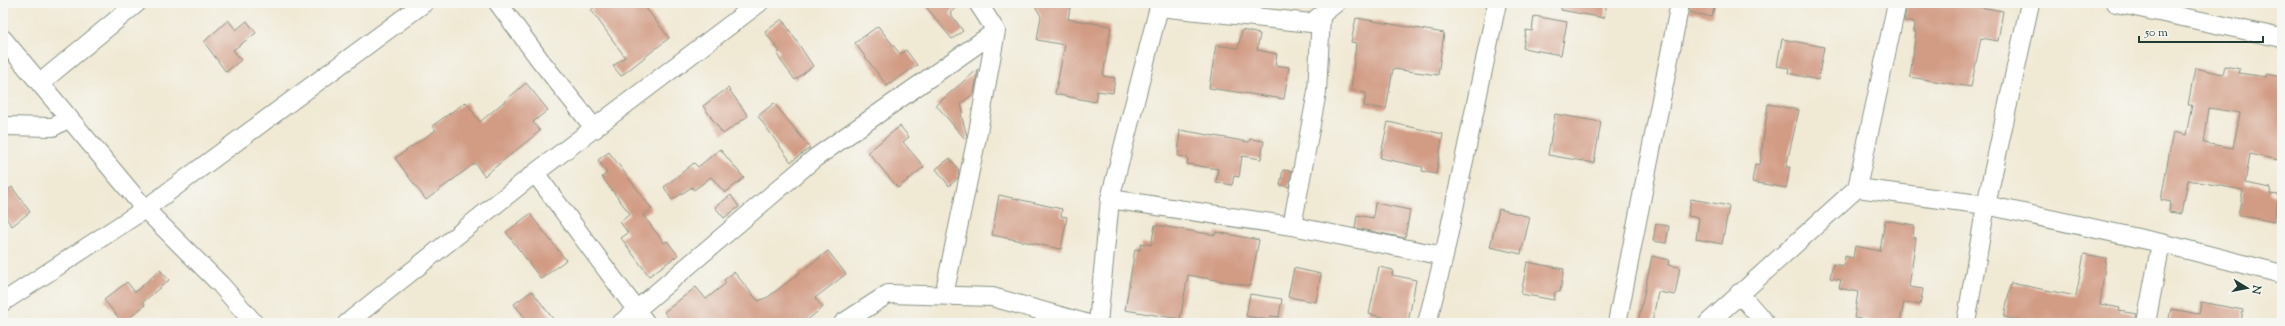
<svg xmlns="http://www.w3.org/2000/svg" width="2285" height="326" font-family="'Sorts Mill Goudy',serif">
  <rect width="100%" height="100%" fill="#f6f6f2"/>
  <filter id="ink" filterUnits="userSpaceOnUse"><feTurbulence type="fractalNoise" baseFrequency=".025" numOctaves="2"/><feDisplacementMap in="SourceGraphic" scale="8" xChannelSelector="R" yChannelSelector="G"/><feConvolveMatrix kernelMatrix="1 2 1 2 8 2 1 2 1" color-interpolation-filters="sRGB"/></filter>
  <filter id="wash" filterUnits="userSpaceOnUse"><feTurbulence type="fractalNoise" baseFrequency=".012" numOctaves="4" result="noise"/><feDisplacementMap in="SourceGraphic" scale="16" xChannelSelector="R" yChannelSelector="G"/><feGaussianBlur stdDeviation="0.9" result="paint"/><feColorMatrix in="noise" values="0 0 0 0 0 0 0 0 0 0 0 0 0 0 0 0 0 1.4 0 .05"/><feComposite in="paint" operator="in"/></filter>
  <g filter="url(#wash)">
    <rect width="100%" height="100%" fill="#f0e9d4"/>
    <g id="blocks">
      <path fill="#d29b84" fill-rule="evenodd" d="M600 3H642L669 38 621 76 613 66 625 57 591 10Z
        M923 3H961L950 13 963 31 952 39Z
        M1033 3H1071L1068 19 1111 26 1103 76 1115 78 1113 93 1097 91 1095 102 1055 94 1065 45 1037 40 1041 16Z
        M1562 3H1607L1604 18 1561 10Z
        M1690 3H1715L1712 17 1689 12Z
        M1907 3H1943L1968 7V5L2003 11 1998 41 1981 38 1971 87 1910 77 1916 32H1914L1915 23 1904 21Z
        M1534 16 1567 22 1561 55 1523 48 1526 30 1532 31Z
        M1356 18 1444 33 1438 75 1393 69 1386 109 1364 106 1366 93 1351 90 1356 43 1351 42Z
        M782 19 813 66 795 80 781 61 777 54 780 52 765 32Z
        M228 20 236 30 247 21 256 33 233 50 241 60 226 72 204 42Z
        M878 26 900 54 906 50 917 65 887 86 855 43Z
        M1242 30 1260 34 1257 50 1277 54 1275 65 1289 67 1284 99 1209 88 1216 45 1238 48Z
        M1782 39 1824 47 1818 80 1788 73 1789 68 1777 66Z
        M2225 66 2240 69 2239 73 2266 77 2267 74 2282 77V156H2280L2279 160 2250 154 2245 183 2271 188 2270 194 2279 195 2274 222 2238 215 2243 190 2188 180 2182 214 2169 212 2171 202 2161 200 2173 132 2186 135 2192 105H2188L2195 68 2223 74ZM2209 108 2240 113 2233 148 2204 143Z
        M978 69 974 93 961 104 963 112 961 114 967 136 966 140 936 105Z
        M526 83 548 110 533 122 540 131 484 176 475 163 426 200 395 158 436 130 432 126 466 102 480 122Z
        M728 88 748 116 723 134 703 106Z
        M774 103 810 148 791 162 758 116Z
        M1768 104 1799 110 1786 167H1790L1786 188 1752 182 1755 164 1760 165Z
        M1555 114 1601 122 1594 163 1548 155Z
        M1388 122 1443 134 1436 174 1422 171 1423 167 1380 158Z
        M900 126 909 137 903 142 924 167 898 188 868 152Z
        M1180 130 1249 142 1250 139 1264 141 1261 159 1242 156 1239 177 1234 176 1232 185 1216 182 1218 169 1187 164 1188 158 1178 156Z
        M720 149 744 178 725 193 711 177 694 190 692 187 672 200 664 187 694 163 698 167Z
        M609 152 652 209 643 215 664 243 667 241 678 255 649 276 621 238 628 233 620 222 630 214 602 177 607 173 598 160Z
        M950 158 959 170 958 178 949 186 936 169Z
        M1283 170 1292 171 1289 187 1280 185Z
        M12 187 30 212 12 226 3 214V194Z
        M731 195 739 207 724 218 715 207Z
        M999 195 1062 209 1061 216 1067 217 1061 249 992 235Z
        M1691 199 1729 206 1722 244 1696 239 1699 218 1688 216Z
        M1375 203 1410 210 1405 238 1355 228 1357 215 1373 218Z
        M1499 209 1530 217 1521 254 1490 247Z
        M530 214 566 260 541 279 506 232Z
        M1885 220 1914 225 1913 237 1916 238 1909 287 1923 289 1920 305 1904 302 1900 323H1869V320L1854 318 1858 292 1839 288 1841 280 1830 278 1833 264 1844 266 1845 256 1853 258 1855 246 1880 251Z
        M1656 224 1669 226 1666 243 1653 241Z
        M1155 225 1215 235 1216 232 1259 240 1250 286 1188 275 1180 319 1125 310 1135 249 1140 250 1141 243 1151 245Z
        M828 251 846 274 815 298 823 307 804 323H673L664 312 696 287 706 299 726 283 724 280 734 272 758 301 768 297Z
        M2084 254 2106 258 2100 304 2120 308 2119 311 2137 314 2136 323H2032L2004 317 2011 283 2076 296Z
        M1652 256 1669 260 1668 265 1680 267 1675 295 1658 292 1652 323H1638Z
        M1527 262 1564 269 1560 292H1555L1554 300 1521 294Z
        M1379 267 1393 270 1392 275 1416 280 1408 323 1369 314Z
        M1294 268 1321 274 1316 302 1288 297Z
        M160 270 169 280 143 302 145 305 123 323 104 300 127 282 135 292Z
        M532 291 556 323H529L514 304Z
        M1250 294 1282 299 1279 317 1270 316 1269 320 1246 316Z
        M2201 302 2243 310 2241 323H2168L2171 309 2199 314Z"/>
    </g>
  </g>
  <g filter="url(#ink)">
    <use href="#blocks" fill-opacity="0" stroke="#889384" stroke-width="1"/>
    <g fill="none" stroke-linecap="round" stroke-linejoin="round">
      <defs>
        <path id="street" d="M498 3 540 60 595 129
          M1157 3 1159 7 1311 23 1336 3
          M2116 3 2282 38
          M3 39 145 209 221 285 254 323
          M40 83 137 3
          M3 126 53 127 69 118
          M535 173 646 323
          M1857 188 1986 205 2161 243 2282 274
          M1110 199 1292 226 1444 256
          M1292 226 1317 92 1321 16
          M1739 293 1765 323
          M944 295 978 132 996 31 978 3
          M3 302 145 209 424 3
          M347 323 535 173 759 3
          M621 323 815 158 996 31
          M843 323 888 294 992 297 1085 323
          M1098 323 1110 199 1159 7
          M1427 323 1444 256 1497 3
          M1617 323 1680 3
          M1708 323 1857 188 1897 3
          M1966 323 1986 205 2030 3
          M2146 323 2161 243"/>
      </defs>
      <use href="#street" stroke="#889384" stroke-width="20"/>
      <use href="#street" stroke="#fff" stroke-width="18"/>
    </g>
  </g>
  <rect width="2285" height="326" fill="none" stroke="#f6f6f2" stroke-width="16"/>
  <g transform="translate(2247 288) rotate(100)" stroke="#f6f6f2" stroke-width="3" paint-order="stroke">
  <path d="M0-3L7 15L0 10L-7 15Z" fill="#1f3d34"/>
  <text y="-6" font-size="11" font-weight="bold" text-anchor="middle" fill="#1f3d34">N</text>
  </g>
  <path d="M2139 36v6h124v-6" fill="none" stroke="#1f3d34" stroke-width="2"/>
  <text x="2145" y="36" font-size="12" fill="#1f3d34" stroke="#f6f6f2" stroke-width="3" paint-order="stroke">50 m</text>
</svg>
